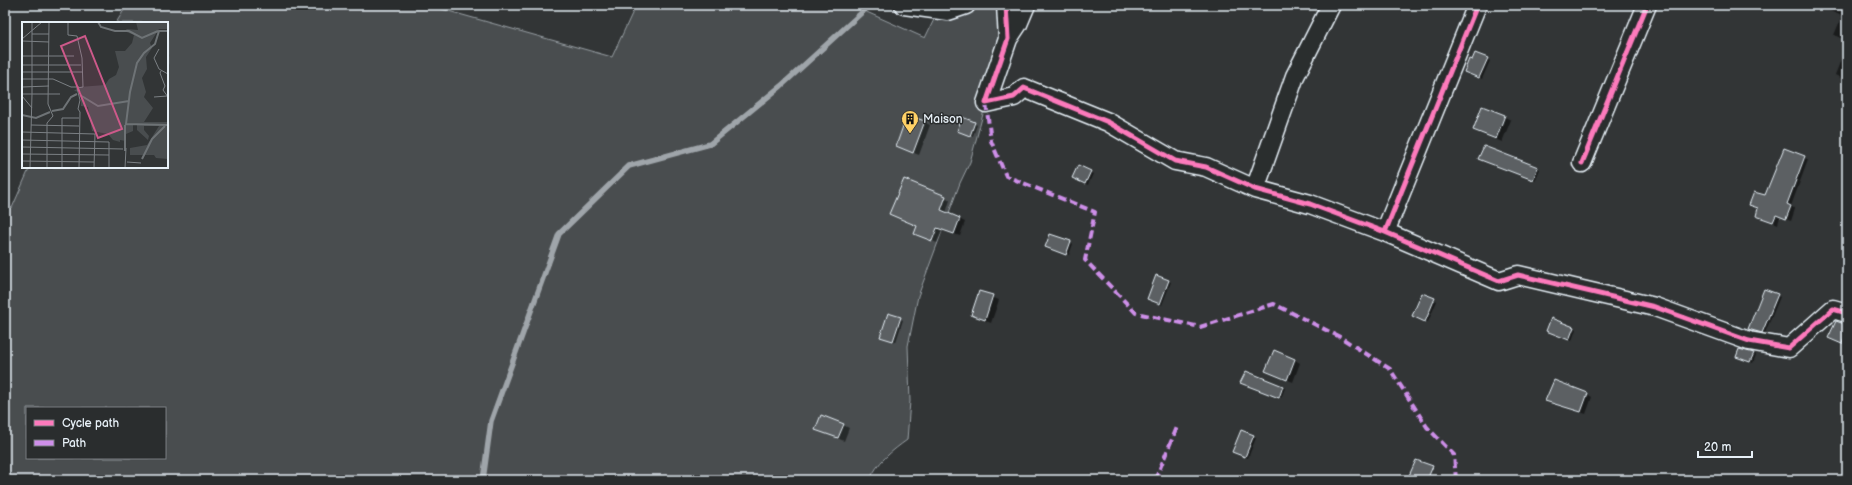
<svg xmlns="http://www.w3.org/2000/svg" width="1852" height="485" font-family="'Balsamiq Sans',sans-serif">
  <rect width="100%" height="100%" fill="#323536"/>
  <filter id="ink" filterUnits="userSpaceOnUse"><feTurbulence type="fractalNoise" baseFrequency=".025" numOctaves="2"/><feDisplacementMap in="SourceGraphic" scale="8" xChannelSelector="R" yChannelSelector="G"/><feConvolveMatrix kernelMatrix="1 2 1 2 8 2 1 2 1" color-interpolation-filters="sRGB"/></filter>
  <g filter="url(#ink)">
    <path fill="#494d4f" stroke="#989fa4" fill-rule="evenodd" d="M127 5H427L612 57 636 5H851L925 38 941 5H1006L986 103 970 162 960 183 918 296 908 346 910 401 907 440C893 450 876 463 870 480H5V206L12 208 30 167H167V23H116ZM27 408H165V458H27Z"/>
    <path fill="#0007" d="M1825 5H1847V41L1834 35 1842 16 1823 8Z
      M1847 44V81L1835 75Z
      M1487 59 1490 61 1482 79 1468 73 1473 61Z
      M1483 107 1511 120 1502 142 1474 130Z
      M963 118 977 125 973 136 959 131Z
      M924 122 930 125 919 155 897 146Z
      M1804 157 1808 160 1791 206 1795 209 1791 221 1780 217 1778 224 1761 217 1765 197Z
      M1482 160 1537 168 1540 169 1535 181Z
      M1079 167 1093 174 1088 185 1073 178Z
      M945 197 950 200 946 213 965 222 960 236 943 230 937 243 921 236 918 227 890 214Z
      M1070 242 1073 244 1069 255 1049 248Z
      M1168 281 1171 282 1162 305 1150 300Z
      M1764 290 1780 297 1765 333 1749 329Z
      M979 292 999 300 991 323 972 315Z
      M1434 299 1437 301 1428 322 1416 317Z
      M889 314 903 320 896 342 881 337Z
      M1838 322 1847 326V339L1845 344 1829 338 1835 323Z
      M1574 328 1576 329 1572 341 1549 332Z
      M1754 353 1756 355 1753 363 1740 358Z
      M1295 360 1300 363 1293 382 1267 371Z
      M1244 384 1283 387 1285 388 1281 398Z
      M1587 394 1592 397 1586 414 1547 401Z
      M843 425 849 428 844 441 817 429Z
      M1242 431 1256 438 1248 458 1236 453Z"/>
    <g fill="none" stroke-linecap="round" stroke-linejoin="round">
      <path stroke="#9fa5aa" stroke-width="5.5" d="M483 480 491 421 559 234 629 166 710 144 781 86 870 5"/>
    </g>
    <path fill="#5c6063" stroke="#e8f1f8" d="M1475 53 1488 58 1479 78 1464 72 1469 59 1472 60Z
      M1482 106 1505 115 1496 139 1473 130Z
      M907 115 925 121 913 153 896 146Z
      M962 117 975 122 970 136 957 131Z
      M1484 146 1538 167 1533 180 1478 159Z
      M1784 148 1805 156 1787 204 1791 206 1786 219 1776 215 1773 222 1756 216 1758 208 1749 205 1754 192 1765 195Z
      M1078 165 1091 171 1085 184 1072 178Z
      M904 179 946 196 941 210 960 218 954 234 937 228 932 241 914 234 917 226 889 214Z
      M1050 234 1071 241 1066 255 1045 247Z
      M1156 275 1169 280 1160 304 1147 299Z
      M1764 289 1778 294 1762 333 1748 329Z
      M979 291 993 295 985 320 971 315Z
      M1422 293 1435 298 1425 322 1412 316Z
      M888 313 901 317 893 341 880 337Z
      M1551 318 1574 327 1569 340 1546 331Z
      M1836 321 1847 325V331L1842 344 1828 338Z
      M1739 349 1754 353 1750 362 1736 357Z
      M1274 350 1295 359 1287 380 1265 371Z
      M1246 371 1283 386 1279 398 1240 383Z
      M1554 380 1588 393 1581 412 1545 401Z
      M821 415 844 424 838 438 815 430Z
      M1241 430 1254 435 1245 457 1232 452Z
      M1416 460 1433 466 1427 480H1407Z"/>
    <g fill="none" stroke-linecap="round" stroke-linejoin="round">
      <defs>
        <path id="street" d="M904 5 948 11 966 5
          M1006 5 1008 39 986 103 1014 97 1024 88 1108 122 1175 161 1206 167 1255 189 1310 204 1385 232 1499 281 1518 275 1655 307 1749 341 1789 348 1833 309 1847 313
          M1008 39 1018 24 1026 5
          M1582 163 1647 5
          M1255 189 1295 76 1331 5
          M1385 232 1477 5"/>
      </defs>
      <use href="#street" stroke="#e8f1f8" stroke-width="21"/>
      <use href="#street" stroke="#2a2d2e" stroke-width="18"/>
      <path stroke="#ce8fe9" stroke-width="4" stroke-dasharray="8 4" stroke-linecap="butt" d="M986 103 991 141 1006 176 1095 212 1085 260 1136 313 1200 327 1274 304 1340 337 1390 369 1427 427 1454 455 1456 480
        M1155 480 1178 425"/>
      <defs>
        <path id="cycleway" d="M1006 5 1008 39 986 103 1014 97 1024 88 1108 122 1175 161 1206 167 1255 189 1310 204 1385 232 1499 281 1518 275 1655 307 1749 341 1789 348 1833 309 1847 313
          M1582 163 1647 5
          M1385 232 1477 5"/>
      </defs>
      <use href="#cycleway" stroke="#2a2d2e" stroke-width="8"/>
      <use href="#cycleway" stroke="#fd7abc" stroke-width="5"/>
    </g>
  </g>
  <defs>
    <symbol id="building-pin" viewBox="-11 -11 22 30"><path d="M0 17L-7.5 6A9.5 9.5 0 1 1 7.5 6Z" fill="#ffd166" stroke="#2a2d2e"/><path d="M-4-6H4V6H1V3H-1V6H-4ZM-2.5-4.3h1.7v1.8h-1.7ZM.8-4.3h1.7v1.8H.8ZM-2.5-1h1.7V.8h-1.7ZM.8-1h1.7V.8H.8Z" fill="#111"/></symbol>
  </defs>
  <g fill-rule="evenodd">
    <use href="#building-pin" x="900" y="109" width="20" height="27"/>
  </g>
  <g text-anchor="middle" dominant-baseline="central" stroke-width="3" stroke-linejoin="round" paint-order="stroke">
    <g font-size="12" fill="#e8f1f8" stroke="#2a2d2e" text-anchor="start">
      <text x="923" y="119">Maison</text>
    </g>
  </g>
  <g transform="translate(22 22)">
    <rect width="146" height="146" fill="#323536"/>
    <path d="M114 0H146V7H137L128 21 130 26 124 35 125 47 120 56 124 70 122 75 131 86 122 100H146V137L134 136 132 133H108V126L125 123 137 104H122V108L127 114 126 118 115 108V103H111V109L104 112V119L98 118V120L91 118 86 112 70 109 66 85 59 84V70L52 69 57 65 83 63 87 57 94 53 97 45 93 29H103L110 21 112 13 102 9 105 7 116 8Z" fill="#494d4f"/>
    <path fill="none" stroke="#6e7376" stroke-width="2" d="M76 0 79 5 93 9H107L120 16 136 9M146 9H137L133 22 122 31 115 41 108 70 104 102 146 103M58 73 76 84 107 79M30 89 41 87 49 75 55 72M0 93 14 96 28 90M103 129V103M120 137 130 117 143 104"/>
    <path fill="none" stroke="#7b8084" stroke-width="1" d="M10 0V72H38M46 0V13L55 14 60 36 61 65 55 66 58 78 56 87 58 90 57 146M10 12H27M0 17 20 0M0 19 27 20M137 27 132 36 137 47 146 52M0 34H52M0 43H59M139 49 138 51 143 64 141 68 146 75M0 50H60M0 57H31L49 65H57M0 65 27 64M0 72H10L8 146M0 74 10 86M132 75 145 74M9 103 57 104M0 110 73 112 72 146M0 118 87 120V146M0 125 101 127M0 132 87 133M0 139 72 140M105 140 119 141M25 146V101L31 94 26 82 27 0M40 146V96H57M103 146 104 126"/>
    <path fill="#cd598a" fill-opacity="0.15" stroke="#cd598a" stroke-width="2" d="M63 14 100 107 76 116 39 24Z"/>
    <rect width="146" height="146" fill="none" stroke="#e8f1f8" stroke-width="2"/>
  </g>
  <rect width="1852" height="485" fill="none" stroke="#2a2d2e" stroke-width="20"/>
  <rect x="10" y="10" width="1832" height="465" fill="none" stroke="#e8f1f8" stroke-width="1.5" filter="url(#ink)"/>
  <rect x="26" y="407" width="140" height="52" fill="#2a2d2e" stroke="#767b7f"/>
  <rect x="34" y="420" width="20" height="6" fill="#fd7abc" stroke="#767b7f"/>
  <text x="62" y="427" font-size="12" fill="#e8f1f8">Cycle path</text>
  <rect x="34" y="440" width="20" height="6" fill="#ce8fe9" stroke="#767b7f"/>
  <text x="62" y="447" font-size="12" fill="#e8f1f8">Path</text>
  <path d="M1698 451v6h54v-6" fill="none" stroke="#e8f1f8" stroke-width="2"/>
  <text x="1704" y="451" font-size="12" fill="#e8f1f8" stroke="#2a2d2e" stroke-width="3" paint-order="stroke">20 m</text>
</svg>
